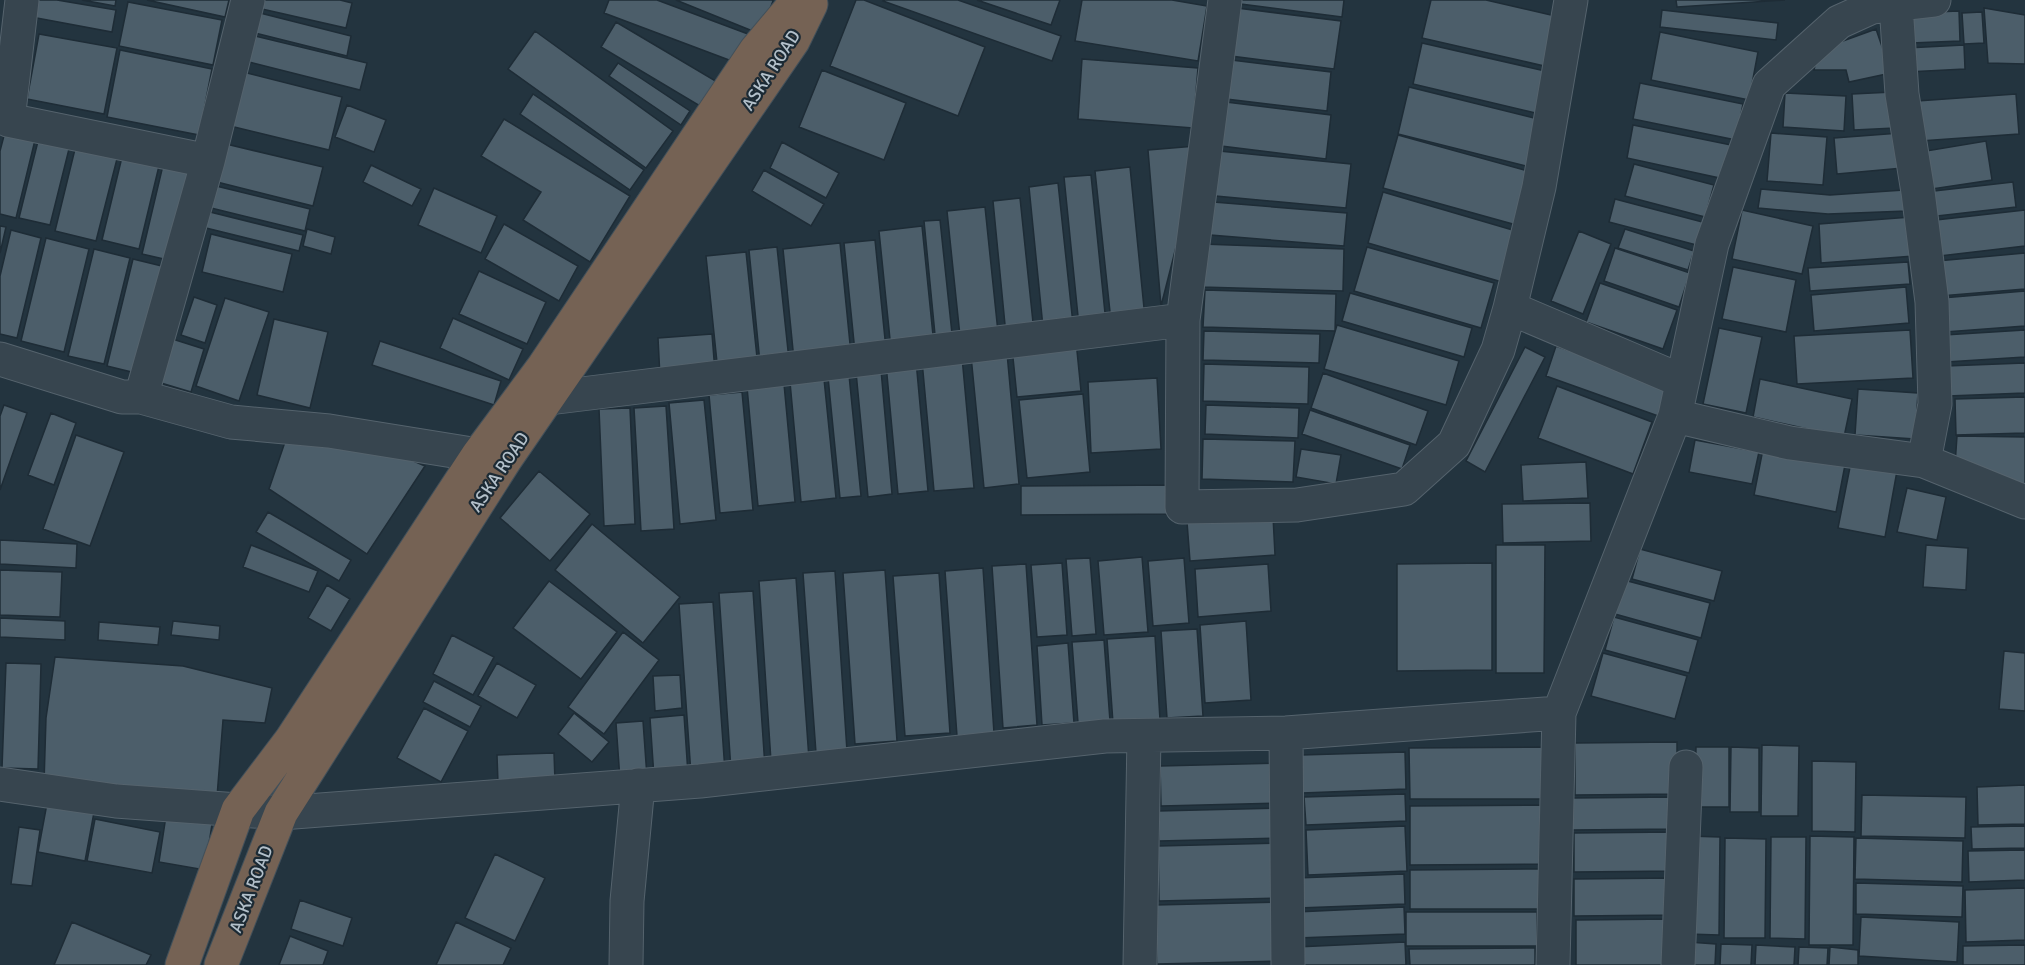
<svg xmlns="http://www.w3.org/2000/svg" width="2025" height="965" font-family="Signika,sans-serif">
  <rect width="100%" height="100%" fill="#23343f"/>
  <path fill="#4c5e6a" stroke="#1e2c36" stroke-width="1.5" d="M29 0H57L116 10 112 32 26 16Z
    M82 0H116L115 6Z
    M147 0H229L225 17Z
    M264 0H340L352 3 346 28 262 9Z
    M609 0H657L748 34 737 63 604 13Z
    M676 0H772L773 1 760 34Z
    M856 0H864L985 47 958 116 830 66Z
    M884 0H958L1061 36 1052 61 883 1Z
    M977 0H1060L1051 25Z
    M1082 0H1172L1207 6 1198 61 1075 41Z
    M1234 0H1344L1342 17 1233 3Z
    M1431 0H1486L1564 18 1553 68 1422 38Z
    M1676 0H1785L1677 7Z
    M128 2 222 20 213 65 119 46Z
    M1229 7 1341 21 1334 69 1223 55Z
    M1984 8 2025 15V64L1988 63Z
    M1662 10 1778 23 1776 40 1660 27Z
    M1959 11 1960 41 1911 43 1910 13Z
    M1982 12 1984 43 1964 44 1962 13Z
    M260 13 351 36 347 56 255 33Z
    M616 22 719 83 705 109 601 47Z
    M1876 29 1891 73 1849 82 1846 70H1814L1818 50Z
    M535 31 673 131 646 168 508 69Z
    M1660 32 1758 52 1749 100 1651 80Z
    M39 34 117 48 104 114 27 99Z
    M251 35 367 63 360 90 245 61Z
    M1422 43 1554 73 1544 115 1413 84Z
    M1964 45 1965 69 1907 72 1906 48Z
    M120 50 212 69 199 135 107 117Z
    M1082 59 1198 68 1193 128 1078 119Z
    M1223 59 1331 72 1327 111 1218 98Z
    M618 63 690 111 681 125 609 76Z
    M822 70 906 103 884 160 799 127Z
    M239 71 342 97 329 150 226 125Z
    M1640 83 1743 104 1736 140 1633 119Z
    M1409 87 1550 122 1538 169 1398 134Z
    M1893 92 1895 128 1854 130 1852 94Z
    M1785 93 1846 96 1844 131 1783 127Z
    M533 94 644 170 630 190 520 114Z
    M2016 94 2019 134 1920 141 1917 101Z
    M1218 101 1331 115 1326 159 1213 145Z
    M347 105 386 120 374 152 335 137Z
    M504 119 630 196 590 262 523 220 541 192 481 156Z
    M1633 125 1736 146 1729 180 1627 158Z
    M6 128 36 136 16 218 0 214V151Z
    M40 133 71 141 50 225 19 218Z
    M1771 133 1827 137 1823 185 1767 181Z
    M1900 133 1903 168 1837 174 1834 138Z
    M1398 135 1535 173 1520 226 1383 188Z
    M1986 141 1992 180 1932 189 1926 151Z
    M782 142 839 173 826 198 770 168Z
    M226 144 323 167 313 206 217 182Z
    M76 145 118 155 96 241 55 231Z
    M1196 146 1187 204 1161 306 1148 150Z
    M1209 150 1351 164 1346 208 1205 195Z
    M122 157 159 166 139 249 102 240Z
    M164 161 199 170 177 262 142 254Z
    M1634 164 1714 185 1705 217 1625 196Z
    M371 165 421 189 412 206 363 182Z
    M1130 167 1145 318 1111 321 1095 171Z
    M764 170 824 204 811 226 752 191Z
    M1091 175 1106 323 1079 326 1064 177Z
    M2013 182 2016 207 1937 216 1934 191Z
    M1058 183 1073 324 1043 327 1029 187Z
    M212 185 310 209 305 231 207 207Z
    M434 188 497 216 481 253 418 225Z
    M1761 189 1830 195 1904 190 1907 211 1828 214 1758 208Z
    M1383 192 1516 231 1502 282 1368 243Z
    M1020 198 1034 332 1006 335 993 201Z
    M1615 199 1710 224 1704 247 1609 222Z
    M1201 201 1347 213 1344 246 1198 234Z
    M985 207 998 332 960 336 947 211Z
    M1742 210 1813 226 1802 274 1732 259Z
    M2025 210V246L1931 257 1927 221Z
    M206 211 303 235 299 251 202 227Z
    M1911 217 1914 256 1821 263 1819 224Z
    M940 220 953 343 936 345 924 221Z
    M504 224 578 266 559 301 485 259Z
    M0 226 6 227 0 253Z
    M922 226 934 345 891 349 879 231Z
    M307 229 335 237 331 254 303 246Z
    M1625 229 1694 251 1688 270 1618 248Z
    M11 230 41 238 17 338 0 334V276Z
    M1579 231 1611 244 1583 314 1551 301Z
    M211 234 292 254 283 292 202 272Z
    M46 238 89 249 64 352 21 341Z
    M875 240 886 349 855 352 844 243Z
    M840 243 851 354 794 360 783 249Z
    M1202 244 1344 249 1343 291 1201 287Z
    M777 247 789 360 760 363 749 250Z
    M1367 247 1494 283 1481 328 1354 291Z
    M1615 248 1690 273 1679 307 1604 281Z
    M94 249 130 258 104 364 68 356Z
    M746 252 758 367 718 372 706 256Z
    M2025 253V289L1940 296 1937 261Z
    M133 259 170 268 144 375 107 366Z
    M1908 262 1910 284 1810 291 1808 268Z
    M1733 267 1796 280 1786 332 1722 319Z
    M479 271 546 302 527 344 459 314Z
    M1600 283 1677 310 1663 349 1586 322Z
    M1906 287 1909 323 1814 331 1811 295Z
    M1205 290 1336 294 1335 331 1203 327Z
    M2025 291V326L1945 332 1942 298Z
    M1350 293 1472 328 1464 357 1342 321Z
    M194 297 217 305 205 343 181 335Z
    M225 298 269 312 239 401 196 386Z
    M453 318 523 349 509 380 440 348Z
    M274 319 328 332 310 408 257 395Z
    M1337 325 1459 361 1446 405 1324 369Z
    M1719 328 1762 337 1746 413 1703 404Z
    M1910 330 1913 378 1797 384 1794 336Z
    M2025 330V357L1946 362 1944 335Z
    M1204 331 1320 334 1319 363 1203 360Z
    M712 334 715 372 660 377 658 338Z
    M163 336 204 349 191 392 151 380Z
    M380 341 501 381 494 405 372 365Z
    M1076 341 1081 391 1017 397 1012 348Z
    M1556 346 1671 387 1661 417 1546 376Z
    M1525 347 1545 357 1485 472 1466 461Z
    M1007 353 1019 484 984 488 971 356Z
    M962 357 974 488 934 491 922 361Z
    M916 361 928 491 898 494 886 364Z
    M2025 363V393L1948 396 1946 366Z
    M1204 364 1309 367 1308 404 1203 401Z
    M881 370 892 494 868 497 856 372Z
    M1323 373 1428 411 1416 445 1311 408Z
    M849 375 861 496 840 498 828 377Z
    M1157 378 1161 449 1091 453 1088 382Z
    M824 379 836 498 801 502 790 382Z
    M1760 379 1852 399 1844 437 1753 417Z
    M784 384 795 502 758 506 747 387Z
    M1557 386 1652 422 1633 474 1538 438Z
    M1858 389 1918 393 1915 439 1855 435Z
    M742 392 753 510 720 513 709 395Z
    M1083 394 1090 472 1027 478 1019 400Z
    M2025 397V433L1956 435 1955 399Z
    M704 400 716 520 680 524 669 403Z
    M4 405 27 413 0 490V416Z
    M1206 405 1299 408 1298 438 1205 434Z
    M666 406 674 529 641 531 634 408Z
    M630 408 635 524 604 526 599 409Z
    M1310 410 1410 445 1402 469 1302 434Z
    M51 413 76 423 54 485 28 475Z
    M76 435 124 452 90 546 43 529Z
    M287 436 379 446 425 466 367 554 269 489Z
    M1957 436 2025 437V487L1955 465Z
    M1203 439 1295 441 1293 482 1202 479Z
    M1695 440 1759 452 1752 484 1689 472Z
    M1301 449 1341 455 1336 484 1296 477Z
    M1763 449 1845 465 1836 512 1754 495Z
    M1586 462 1588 498 1523 501 1521 465Z
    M1851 462 1897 471 1885 537 1838 528Z
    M539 471 590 514 550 561 500 518Z
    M1180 485V514L1021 515V486Z
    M1907 488 1946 497 1937 540 1897 532Z
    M1590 503 1591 541 1503 543 1502 504Z
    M268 512 351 560 339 581 256 532Z
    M1273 516 1275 555 1190 561 1187 522Z
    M592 524 680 597 643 643 555 570Z
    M0 540 77 544 76 568 0 564Z
    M251 545 318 571 309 592 243 567Z
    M1496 545H1545L1544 673H1496Z
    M1926 545 1968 548 1966 590 1923 587Z
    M1640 549 1722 571 1714 601 1632 579Z
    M1142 557 1148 632 1104 635 1098 561Z
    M1090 558 1096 634 1072 636 1066 559Z
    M1184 558 1189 623 1153 626 1148 561Z
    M1062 563 1067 635 1037 637 1031 565Z
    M1492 563V670L1397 671V564Z
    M1026 564 1037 725 1003 728 992 566Z
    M1268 564 1271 611 1198 617 1195 569Z
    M983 568 994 733 957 736 945 571Z
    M0 570 62 572 60 617 0 615Z
    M885 570 897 741 855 744 843 573Z
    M835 571 847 751 816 753 803 573Z
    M939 573 950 733 905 736 893 576Z
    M796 578 809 759 771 761 759 581Z
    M1624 580 1710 603 1701 638 1615 614Z
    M549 581 617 632 581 679 513 628Z
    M327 585 350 599 331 631 308 618Z
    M753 591 765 767 731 770 719 593Z
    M713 602 725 771 691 774 679 604Z
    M1614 617 1698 640 1689 673 1605 650Z
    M0 618 65 621V640L0 637Z
    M173 621 220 626 219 640 171 635Z
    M1246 621 1251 700 1205 703 1200 625Z
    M99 622 160 627 158 645 98 640Z
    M1197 629 1203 716 1167 718 1161 631Z
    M623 632 659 660 604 734 568 707Z
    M452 635 494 657 473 695 433 674Z
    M1155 636 1160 720 1113 723 1107 639Z
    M1104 640 1110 721 1078 723 1072 642Z
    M1068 643 1074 723 1042 725 1037 646Z
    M2004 651 2025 653V711L1999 709Z
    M1603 653 1687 676 1675 719 1591 696Z
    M55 657 183 666 272 688 265 723 223 720 217 797 44 783 46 718Z
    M6 663 41 664 38 769 2 768Z
    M497 663 536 685 517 718 478 696Z
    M680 675 682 708 655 711 653 676Z
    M434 681 481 706 470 727 423 702Z
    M424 708 468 731 441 782 397 758Z
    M574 713 609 742 592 762 558 734Z
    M684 715 688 774 654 777 650 718Z
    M643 721 647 777 620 780 616 723Z
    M1677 742V794L1575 795V743Z
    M1762 745 1799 746 1798 816H1761Z
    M1545 747 1546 799H1410L1409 748Z
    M1696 747H1729V807H1695Z
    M1731 747 1759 748V812H1730Z
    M1405 752 1406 789 1302 793 1301 755Z
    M554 753 555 781 498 783 497 755Z
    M1812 761 1856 762 1855 832 1812 831Z
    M1281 763 1282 803 1161 806 1160 766Z
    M2025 785V824L1978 825 1977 787Z
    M1405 794 1406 821 1306 825 1304 797Z
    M1862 795 1966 797 1965 838 1861 836Z
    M1678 797V829L1571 830V798Z
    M48 798 95 807 85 861 38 852Z
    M1545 805V864L1410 865V806Z
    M1280 808V838L1159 841 1158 811Z
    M166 816 212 824 205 870 159 862Z
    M95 819 160 832 152 873 87 861Z
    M1405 826 1407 871 1308 875 1306 830Z
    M2025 826V848L1972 849 1971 827Z
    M19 827 40 830 32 886 11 884Z
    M1677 832V871L1574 872V833Z
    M1688 836 1720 837 1719 935 1688 934Z
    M1810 836 1854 837 1853 945H1809Z
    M1771 837H1806L1805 939 1770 938Z
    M1725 838 1766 839 1765 938H1724Z
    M1856 838 1963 841 1962 882 1855 879Z
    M1280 843 1281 898 1159 901 1158 846Z
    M2025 850V880L1969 882 1968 851Z
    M495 854 545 878 515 941 465 918Z
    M1539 869 1540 909H1410V870Z
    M1404 874 1405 904 1298 908 1296 878Z
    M1676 878 1677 915 1574 916V879Z
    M1856 883 1963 886 1962 917 1856 914Z
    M2025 888V940L1966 942 1965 890Z
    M300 900 352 918 343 946 291 929Z
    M1279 902 1281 961 1157 964 1155 905Z
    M1404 907 1405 934 1297 938 1296 912Z
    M1406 912H1537V946H1406Z
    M1861 917 1959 922 1957 962 1859 956Z
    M1673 919 1674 965H1576V920Z
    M72 922 151 955 146 965H54Z
    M456 922 511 948 503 965H436Z
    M290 936 328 951 323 965H279Z
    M1405 942 1406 965H1297L1296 947Z
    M1688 942 1716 944 1715 965H1687Z
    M1721 944 1752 945 1751 965H1720Z
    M1756 945 1795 947 1794 965H1755Z
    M2025 945V965H1963V946Z
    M1799 947 1828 948 1827 965H1798Z
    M1830 947 1858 950V965H1829Z
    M1535 948V965H1410L1409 949Z"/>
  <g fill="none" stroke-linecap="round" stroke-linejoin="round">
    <defs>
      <path id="street" d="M22 0 8 120 208 161
        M1225 0 1183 320 1182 507 1297 505 1404 489 1454 444 1498 350 1510 308 1539 187 1571 0
        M1896 5 1902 94 1918 192 1932 302 1935 404 1924 461
        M1510 308 1682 381
        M0 359 122 397H141L231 422 329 431 478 455
        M141 397 208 161 248 0
        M549 398 1183 320
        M1675 416 1790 443 1924 461 2025 502
        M1286 733 1288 965
        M0 784 116 801 281 813 700 781 1105 736 1286 733 1559 713
        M626 965 627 901 638 785
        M1140 965 1144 736
        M1553 965 1559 713 1675 416 1712 244 1769 85 1839 22 1872 7 1934 0
        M1678 965 1686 767"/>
      <path id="highway" d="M182 965 238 810 291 740 478 455 544 366 756 50 798 0
        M221 965 281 813 505 460 793 41 811 4"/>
    </defs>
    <use href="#street" stroke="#55636d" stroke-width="35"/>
    <use href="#highway" stroke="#42505a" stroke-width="35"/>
    <use href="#street" stroke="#37454f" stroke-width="33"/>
    <use href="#highway" stroke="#756254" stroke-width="33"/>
  </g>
  <g text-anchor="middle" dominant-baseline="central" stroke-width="4.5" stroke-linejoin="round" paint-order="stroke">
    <g font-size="18" fill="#b3c0ca" stroke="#1c2a34">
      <text transform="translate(771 70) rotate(-57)">ASKA ROAD</text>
      <text transform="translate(499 472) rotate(-56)">ASKA ROAD</text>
      <text transform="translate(251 889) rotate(-69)">ASKA ROAD</text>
    </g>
  </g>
</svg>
